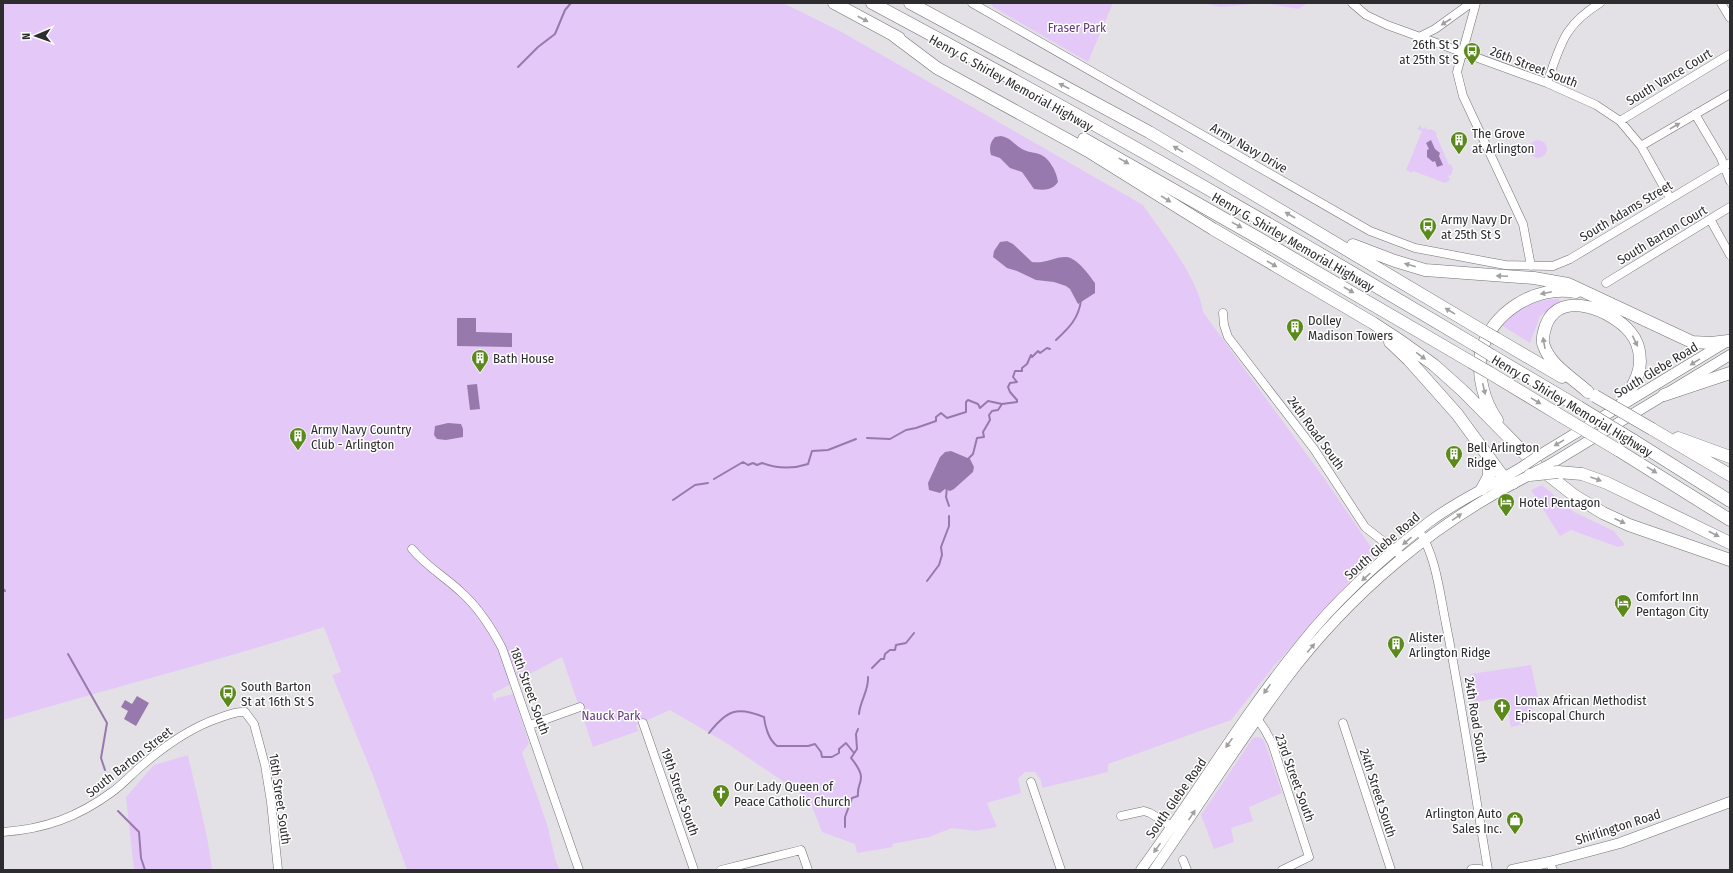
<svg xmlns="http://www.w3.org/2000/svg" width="1733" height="873" font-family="'Fira Sans Condensed',sans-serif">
  <rect width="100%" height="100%" fill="#e3e1e5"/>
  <path fill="#e4c9f8" d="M3 3H783L840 31 1143 205C1162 233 1199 279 1203 312L1324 478 1375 553 1274 666 1231 720 1108 764V772L1042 788 1041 780 1035 772H1025L1018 779 1021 793 987 803 997 827 976 831 952 828 929 837 892 844 893 847 857 853 855 844 822 832 809 799 728 744 670 710 636 725 638 731 593 747 562 657 492 694 495 702 496 698 513 694 529 743 522 753 547 824 556 862 560 870H407L374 778 332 675 341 672 324 627C218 661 110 688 3 720Z
    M990 3H1113L1088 62 993 7Z
    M1203 3H1308L1298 9 1264 3 1220 7Z
    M1420 125 1422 129 1426 127 1427 130 1430 129 1435 131 1437 134 1436 135 1449 165 1451 164 1453 169 1451 175 1448 176 1450 180 1445 183 1413 171 1412 173 1406 170 1422 131 1417 129Z
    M1529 149a9 9 0 1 1 18 0a9 9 0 1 1-18 0Z
    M1558 299 1560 301 1540 316 1530 343 1501 325C1520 306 1532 301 1558 299Z
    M1542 485 1574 512 1614 531 1625 545 1618 547 1571 530 1560 536 1531 490Z
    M1531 665 1539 702 1532 704 1533 718 1529 723 1511 727 1508 713 1502 714 1499 698 1475 702 1470 674Z
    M1259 737 1264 740 1282 793 1249 807 1253 821 1231 828 1234 842 1214 849 1201 815 1253 738Z
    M188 755C196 793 208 831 212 870H134L126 797 154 765Z"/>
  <path fill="#9879ad" d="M1001 136C1010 138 1012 142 1019 147 1026 152 1032 152 1039 154 1049 157 1057 172 1058 182 1052 191 1044 190 1034 189L1022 172 1010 168 1000 158 991 155C989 148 990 142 995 137Z
    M1431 140 1435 149 1440 153 1439 156 1443 165 1437 167 1435 161 1433 162 1427 157V150L1429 149 1426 143Z
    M1007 241 1013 244 1032 262C1046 264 1055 256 1067 257 1078 259 1089 275 1095 283V293L1078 304 1070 289 1066 286 1054 282 1036 280 1017 271 1007 268 993 257 994 251 1000 242Z
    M457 318H476V332L512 333V347L457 346Z
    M477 384 480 409 470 410 467 385Z
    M448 423 461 424 463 429V437L446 440 437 439 434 435 435 426Z
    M951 451 970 459 974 467 973 472 954 489 950 491 945 489 940 493 929 490 928 483 940 457 945 452Z
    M137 696 149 703 136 726 124 719 128 711 121 707 125 700 132 704Z"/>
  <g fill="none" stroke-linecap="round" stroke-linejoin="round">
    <path stroke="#9879ad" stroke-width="2" d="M518 67 538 47 555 34 565 10 571 3
      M1056 340C1069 328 1079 318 1081 300
      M867 438 890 439 906 430 916 428 936 421V417L941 413 947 418 966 412V402L968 400 978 404 980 408 988 401 1002 404
      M967 460 973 454 977 438 984 437 983 432 990 420 989 415 992 411 998 410 1002 404 1017 402V400L1010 392 1008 387 1010 383 1017 382 1013 377 1015 371H1022V368L1027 364 1031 355 1032 357 1038 351 1040 353 1047 348 1050 349
      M714 479 743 462 748 465 753 463 757 465 762 463C778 469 793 469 808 464L812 451 828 450 856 439
      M947 487 946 497 949 506
      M673 500 695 485 708 483
      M927 581 939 565 942 555 941 547 949 526V516
      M3 589 5 591
      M68 654 107 723 101 758 105 770
      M872 668 881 659H884L885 654 890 650H895L896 645 906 643 914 633
      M859 714C860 701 869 690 868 677
      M709 733C727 710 737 706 764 717 765 727 769 740 777 746H808L815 744 821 752 822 757H832L839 753V749L846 743 854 753
      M118 811 139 832 141 858 145 870
      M845 827V817L852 798 858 796C857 786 861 785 861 777 861 770 855 763 851 758L857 749 856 734 858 729"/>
    <defs>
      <path id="minor" d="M972 3 1370 231 1415 248 1505 265 1553 266 1570 259 1730 163
        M1352 3 1366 15 1387 25 1547 83 1596 105 1620 121 1641 146 1670 198
        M1476 3 1457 72 1463 96 1523 224 1531 266
        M1721 3 1730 18
        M1419 37 1435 29 1471 3
        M1547 83C1561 44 1563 26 1600 3
        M1695 114 1721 158 1730 181
        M1620 121 1730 54
        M1641 146 1730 94
        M1710 219 1730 255
        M1606 283 1730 207
        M1223 313 1224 325 1228 337 1314 449 1365 527 1403 557
        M1419 531C1436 555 1440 595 1446 624 1462 705 1474 788 1488 870
        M412 549C426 566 445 577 461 592 479 608 491 627 502 648L579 870
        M1254 714 1265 730 1272 743 1309 857 1282 870
        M643 723 694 870
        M1343 723 1391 870
        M530 725 580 707
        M1031 782 1061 870
        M1121 816 1144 811 1150 813 1176 829
        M3 832C45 829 78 817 112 792 122 785 130 776 139 768 163 747 189 728 219 718 227 715 236 711 245 712L254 724 265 765 271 802 278 870
        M1183 860 1187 870
        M1549 862 1553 870
        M721 870 801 850 808 870"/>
      <path id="major" d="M1538 456 1726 342
        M1549 465 1730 355
        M1141 870C1196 795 1243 715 1302 643 1336 600 1385 556 1429 522 1458 500 1491 486 1522 467
        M1154 870C1198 807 1240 740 1286 679 1350 594 1435 522 1530 475
        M1472 870H1480
        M1512 870 1549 862 1620 843 1730 802"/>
      <path id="highway" d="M834 3 899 38
        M872 3C1076 112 1277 227 1475 345
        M910 3 1149 132 1483 331
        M893 35 937 68 1088 151 1213 229 1373 323 1402 342 1434 365 1463 391 1538 467 1575 496 1603 513 1629 525 1730 560
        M1084 139 1260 239 1471 362
        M1353 245 1395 261 1425 270 1534 278 1568 284 1692 342 1711 343 1728 341
        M1497 339 1562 377
        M1390 342 1409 360 1457 414 1504 478 1513 483
        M1491 355 1579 407
        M1490 373 1561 416
        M1588 392C1574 379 1550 365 1544 346 1541 340 1544 332 1546 325 1560 288 1613 311 1630 332 1637 340 1640 351 1640 361 1640 377 1629 392 1621 405
        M1664 395 1730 373
        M1497 420C1484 402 1477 375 1481 353 1490 313 1536 284 1576 292
        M1652 429 1730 475
        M1678 438 1730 457
        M1633 440 1730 501
        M1618 450 1730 520
        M1558 472 1582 474 1607 483 1730 543
        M1482 489 1489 476 1488 457"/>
    </defs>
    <use href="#minor" stroke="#747275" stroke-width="9"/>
    <use href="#major" stroke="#747275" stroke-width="11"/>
    <use href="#highway" stroke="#747275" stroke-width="13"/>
    <use href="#minor" stroke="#fff" stroke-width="8"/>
    <use href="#major" stroke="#fff" stroke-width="10"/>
    <use href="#highway" stroke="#fff" stroke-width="12"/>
    <defs>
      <path id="major-bridge" d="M1522 467 1538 456
        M1533 473 1549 465"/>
      <path id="highway-bridge" d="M1483 331 1497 339
        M1475 345 1491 355
        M1471 362 1490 373
        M1595 396 1652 429
        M1579 407 1633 440
        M1561 416 1618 450
        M1530 475 1558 472"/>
    </defs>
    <use href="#major-bridge" stroke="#747275" stroke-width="11" stroke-linecap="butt"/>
    <use href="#highway-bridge" stroke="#747275" stroke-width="13" stroke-linecap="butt"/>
    <use href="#major-bridge" stroke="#fff" stroke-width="10"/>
    <use href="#highway-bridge" stroke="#fff" stroke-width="12"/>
  </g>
  <defs><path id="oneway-solid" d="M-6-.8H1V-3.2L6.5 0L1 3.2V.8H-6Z"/></defs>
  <g fill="#a0a0a1">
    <use href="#oneway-solid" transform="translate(863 19) rotate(28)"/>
    <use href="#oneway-solid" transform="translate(1446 22) rotate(147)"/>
    <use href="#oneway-solid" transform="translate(1064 86) rotate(-152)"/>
    <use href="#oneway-solid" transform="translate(1675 126) rotate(-30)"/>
    <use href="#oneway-solid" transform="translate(1178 149) rotate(-149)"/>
    <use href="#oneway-solid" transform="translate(1124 161) rotate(29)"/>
    <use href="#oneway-solid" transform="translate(1166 199) rotate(32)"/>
    <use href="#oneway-solid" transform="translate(1290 215) rotate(-150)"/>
    <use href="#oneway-solid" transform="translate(1237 225) rotate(29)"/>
    <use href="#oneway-solid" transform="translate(1272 264) rotate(31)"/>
    <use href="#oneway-solid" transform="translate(1410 265) rotate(-164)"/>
    <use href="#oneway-solid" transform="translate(1502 276) rotate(-177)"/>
    <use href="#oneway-solid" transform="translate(1349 290) rotate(30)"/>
    <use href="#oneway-solid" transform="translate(1546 293) rotate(168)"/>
    <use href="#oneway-solid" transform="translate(1450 311) rotate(-149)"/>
    <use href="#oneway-solid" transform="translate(1635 341) rotate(65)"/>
    <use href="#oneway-solid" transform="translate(1544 343) rotate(-100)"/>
    <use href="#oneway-solid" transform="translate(1421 356) rotate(36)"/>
    <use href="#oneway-solid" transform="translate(1695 362) rotate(148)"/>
    <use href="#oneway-solid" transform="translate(1484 389) rotate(77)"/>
    <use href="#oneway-solid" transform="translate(1536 401) rotate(31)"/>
    <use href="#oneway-solid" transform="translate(1559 443) rotate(149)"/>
    <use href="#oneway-solid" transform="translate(1652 470) rotate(32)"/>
    <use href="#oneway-solid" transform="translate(1596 479) rotate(20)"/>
    <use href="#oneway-solid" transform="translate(1457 517) rotate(-35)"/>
    <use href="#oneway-solid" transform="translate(1620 521) rotate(25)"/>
    <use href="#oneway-solid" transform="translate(1714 534) rotate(27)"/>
    <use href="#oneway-solid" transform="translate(1407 541) rotate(139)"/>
    <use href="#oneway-solid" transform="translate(1366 577) rotate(138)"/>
    <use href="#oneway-solid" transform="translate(1311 648) rotate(-50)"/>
    <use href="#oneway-solid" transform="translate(1267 689) rotate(125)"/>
    <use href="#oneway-solid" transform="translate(1229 743) rotate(125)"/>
    <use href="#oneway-solid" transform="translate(1192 815) rotate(-56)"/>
    <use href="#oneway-solid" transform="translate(1157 848) rotate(126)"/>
  </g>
  <defs>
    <symbol id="bus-pin" viewBox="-11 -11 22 30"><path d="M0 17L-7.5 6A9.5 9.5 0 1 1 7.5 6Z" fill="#5b891c" stroke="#fff"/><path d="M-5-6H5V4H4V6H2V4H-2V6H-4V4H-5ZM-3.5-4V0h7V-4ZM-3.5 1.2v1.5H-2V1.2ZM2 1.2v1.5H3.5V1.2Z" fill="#fff"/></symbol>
    <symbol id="building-pin" viewBox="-11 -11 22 30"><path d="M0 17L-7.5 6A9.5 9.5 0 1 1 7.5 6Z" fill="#5b891c" stroke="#fff"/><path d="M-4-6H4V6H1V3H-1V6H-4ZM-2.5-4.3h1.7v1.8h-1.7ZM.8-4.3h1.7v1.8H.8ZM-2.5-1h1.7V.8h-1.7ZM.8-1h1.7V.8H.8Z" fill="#fff"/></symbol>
    <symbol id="hotel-pin" viewBox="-11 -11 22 30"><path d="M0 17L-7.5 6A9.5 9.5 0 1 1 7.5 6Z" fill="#5b891c" stroke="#fff"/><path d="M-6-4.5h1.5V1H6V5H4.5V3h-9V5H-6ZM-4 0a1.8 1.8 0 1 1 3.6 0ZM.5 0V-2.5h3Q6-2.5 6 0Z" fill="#fff"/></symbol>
    <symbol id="church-pin" viewBox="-11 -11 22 30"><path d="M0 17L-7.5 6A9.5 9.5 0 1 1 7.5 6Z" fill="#5b891c" stroke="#fff"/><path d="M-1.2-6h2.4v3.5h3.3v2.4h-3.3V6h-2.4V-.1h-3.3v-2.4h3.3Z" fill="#fff"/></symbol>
    <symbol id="shop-pin" viewBox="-11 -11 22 30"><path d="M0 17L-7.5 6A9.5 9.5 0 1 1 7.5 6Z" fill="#5b891c" stroke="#fff"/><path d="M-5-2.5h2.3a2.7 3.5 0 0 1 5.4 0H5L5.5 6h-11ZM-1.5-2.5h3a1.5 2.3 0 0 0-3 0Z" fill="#fff"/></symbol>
  </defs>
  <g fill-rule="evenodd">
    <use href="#bus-pin" x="1462" y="41" width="20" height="27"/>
    <use href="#building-pin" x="1449" y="130" width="20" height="27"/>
    <use href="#bus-pin" x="1418" y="216" width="20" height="27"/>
    <use href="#building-pin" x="1285" y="317" width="20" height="27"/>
    <use href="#building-pin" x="470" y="348" width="20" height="27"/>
    <use href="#building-pin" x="288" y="426" width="20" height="27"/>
    <use href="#building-pin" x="1444" y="444" width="20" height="27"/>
    <use href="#hotel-pin" x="1496" y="492" width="20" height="27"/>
    <use href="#hotel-pin" x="1613" y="593" width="20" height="27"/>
    <use href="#building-pin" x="1386" y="634" width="20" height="27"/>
    <use href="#bus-pin" x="218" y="683" width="20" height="27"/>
    <use href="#church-pin" x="1492" y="697" width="20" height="27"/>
    <use href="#church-pin" x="711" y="783" width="20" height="27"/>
    <use href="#shop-pin" x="1505" y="810" width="20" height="27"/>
  </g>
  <g text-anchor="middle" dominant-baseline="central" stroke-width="3" stroke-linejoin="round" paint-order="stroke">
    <g font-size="13" fill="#633a7d" stroke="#fff">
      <text x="1077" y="27">Fraser Park</text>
      <text x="611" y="715">Nauck Park</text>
    </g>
    <g font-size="13" fill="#2d2c2e" stroke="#fff" text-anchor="start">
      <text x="1459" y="44" text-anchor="end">26th St S<tspan x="1459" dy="15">at 25th St S</tspan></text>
      <text x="1472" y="133">The Grove<tspan x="1472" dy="15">at Arlington</tspan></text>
      <text x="1441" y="219">Army Navy Dr<tspan x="1441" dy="15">at 25th St S</tspan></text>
      <text x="1308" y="320">Dolley<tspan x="1308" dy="15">Madison Towers</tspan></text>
      <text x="493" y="358">Bath House</text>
      <text x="311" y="429">Army Navy Country<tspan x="311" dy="15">Club - Arlington</tspan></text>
      <text x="1467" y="447">Bell Arlington<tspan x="1467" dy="15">Ridge</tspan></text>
      <text x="1519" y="502">Hotel Pentagon</text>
      <text x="1636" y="596">Comfort Inn<tspan x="1636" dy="15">Pentagon City</tspan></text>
      <text x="1409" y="637">Alister<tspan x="1409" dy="15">Arlington Ridge</tspan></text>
      <text x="241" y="686">South Barton<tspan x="241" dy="15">St at 16th St S</tspan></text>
      <text x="1515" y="700">Lomax African Methodist<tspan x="1515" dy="15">Episcopal Church</tspan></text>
      <text x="734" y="786">Our Lady Queen of<tspan x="734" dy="15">Peace Catholic Church</tspan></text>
      <text x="1502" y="813" text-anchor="end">Arlington Auto<tspan x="1502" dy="15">Sales Inc.</tspan></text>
    </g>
    <g font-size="13" fill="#2d2c2e" stroke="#fff">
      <text transform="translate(1534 67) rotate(21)">26th Street South</text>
      <text transform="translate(1669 77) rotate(-31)">South Vance Court</text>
      <text transform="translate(1011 83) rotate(29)">Henry G. Shirley Memorial Highway</text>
      <text transform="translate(1249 148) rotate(30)">Army Navy Drive</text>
      <text transform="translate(1626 211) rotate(-31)">South Adams Street</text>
      <text transform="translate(1662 235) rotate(-31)">South Barton Court</text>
      <text transform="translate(1293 242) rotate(30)">Henry G. Shirley Memorial Highway</text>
      <text transform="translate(1656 370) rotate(-31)">South Glebe Road</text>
      <text transform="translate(1572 406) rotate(31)">Henry G. Shirley Memorial Highway</text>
      <text transform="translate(1316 433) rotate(54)">24th Road South</text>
      <text transform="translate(1382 546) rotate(-41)">South Glebe Road</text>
      <text transform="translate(530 691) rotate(70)">18th Street South</text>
      <text transform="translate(1476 720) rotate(81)">24th Road South</text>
      <text transform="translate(129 762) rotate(-38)">South Barton Street</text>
      <text transform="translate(1295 778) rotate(70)">23rd Street South</text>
      <text transform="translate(680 792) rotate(71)">19th Street South</text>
      <text transform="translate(1378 793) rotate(72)">24th Street South</text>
      <text transform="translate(1176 798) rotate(-55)">South Glebe Road</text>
      <text transform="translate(280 799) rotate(82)">16th Street South</text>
      <text transform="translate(1618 827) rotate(-18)">Shirlington Road</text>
    </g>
  </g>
  <rect width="1733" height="873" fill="none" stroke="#2d2c2e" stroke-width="8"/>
  <g transform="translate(36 36) rotate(268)" stroke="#ffffff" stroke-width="3" paint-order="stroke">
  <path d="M0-3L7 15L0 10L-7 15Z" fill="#2d2c2e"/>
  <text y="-6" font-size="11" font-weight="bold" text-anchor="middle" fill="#2d2c2e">N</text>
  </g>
</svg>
